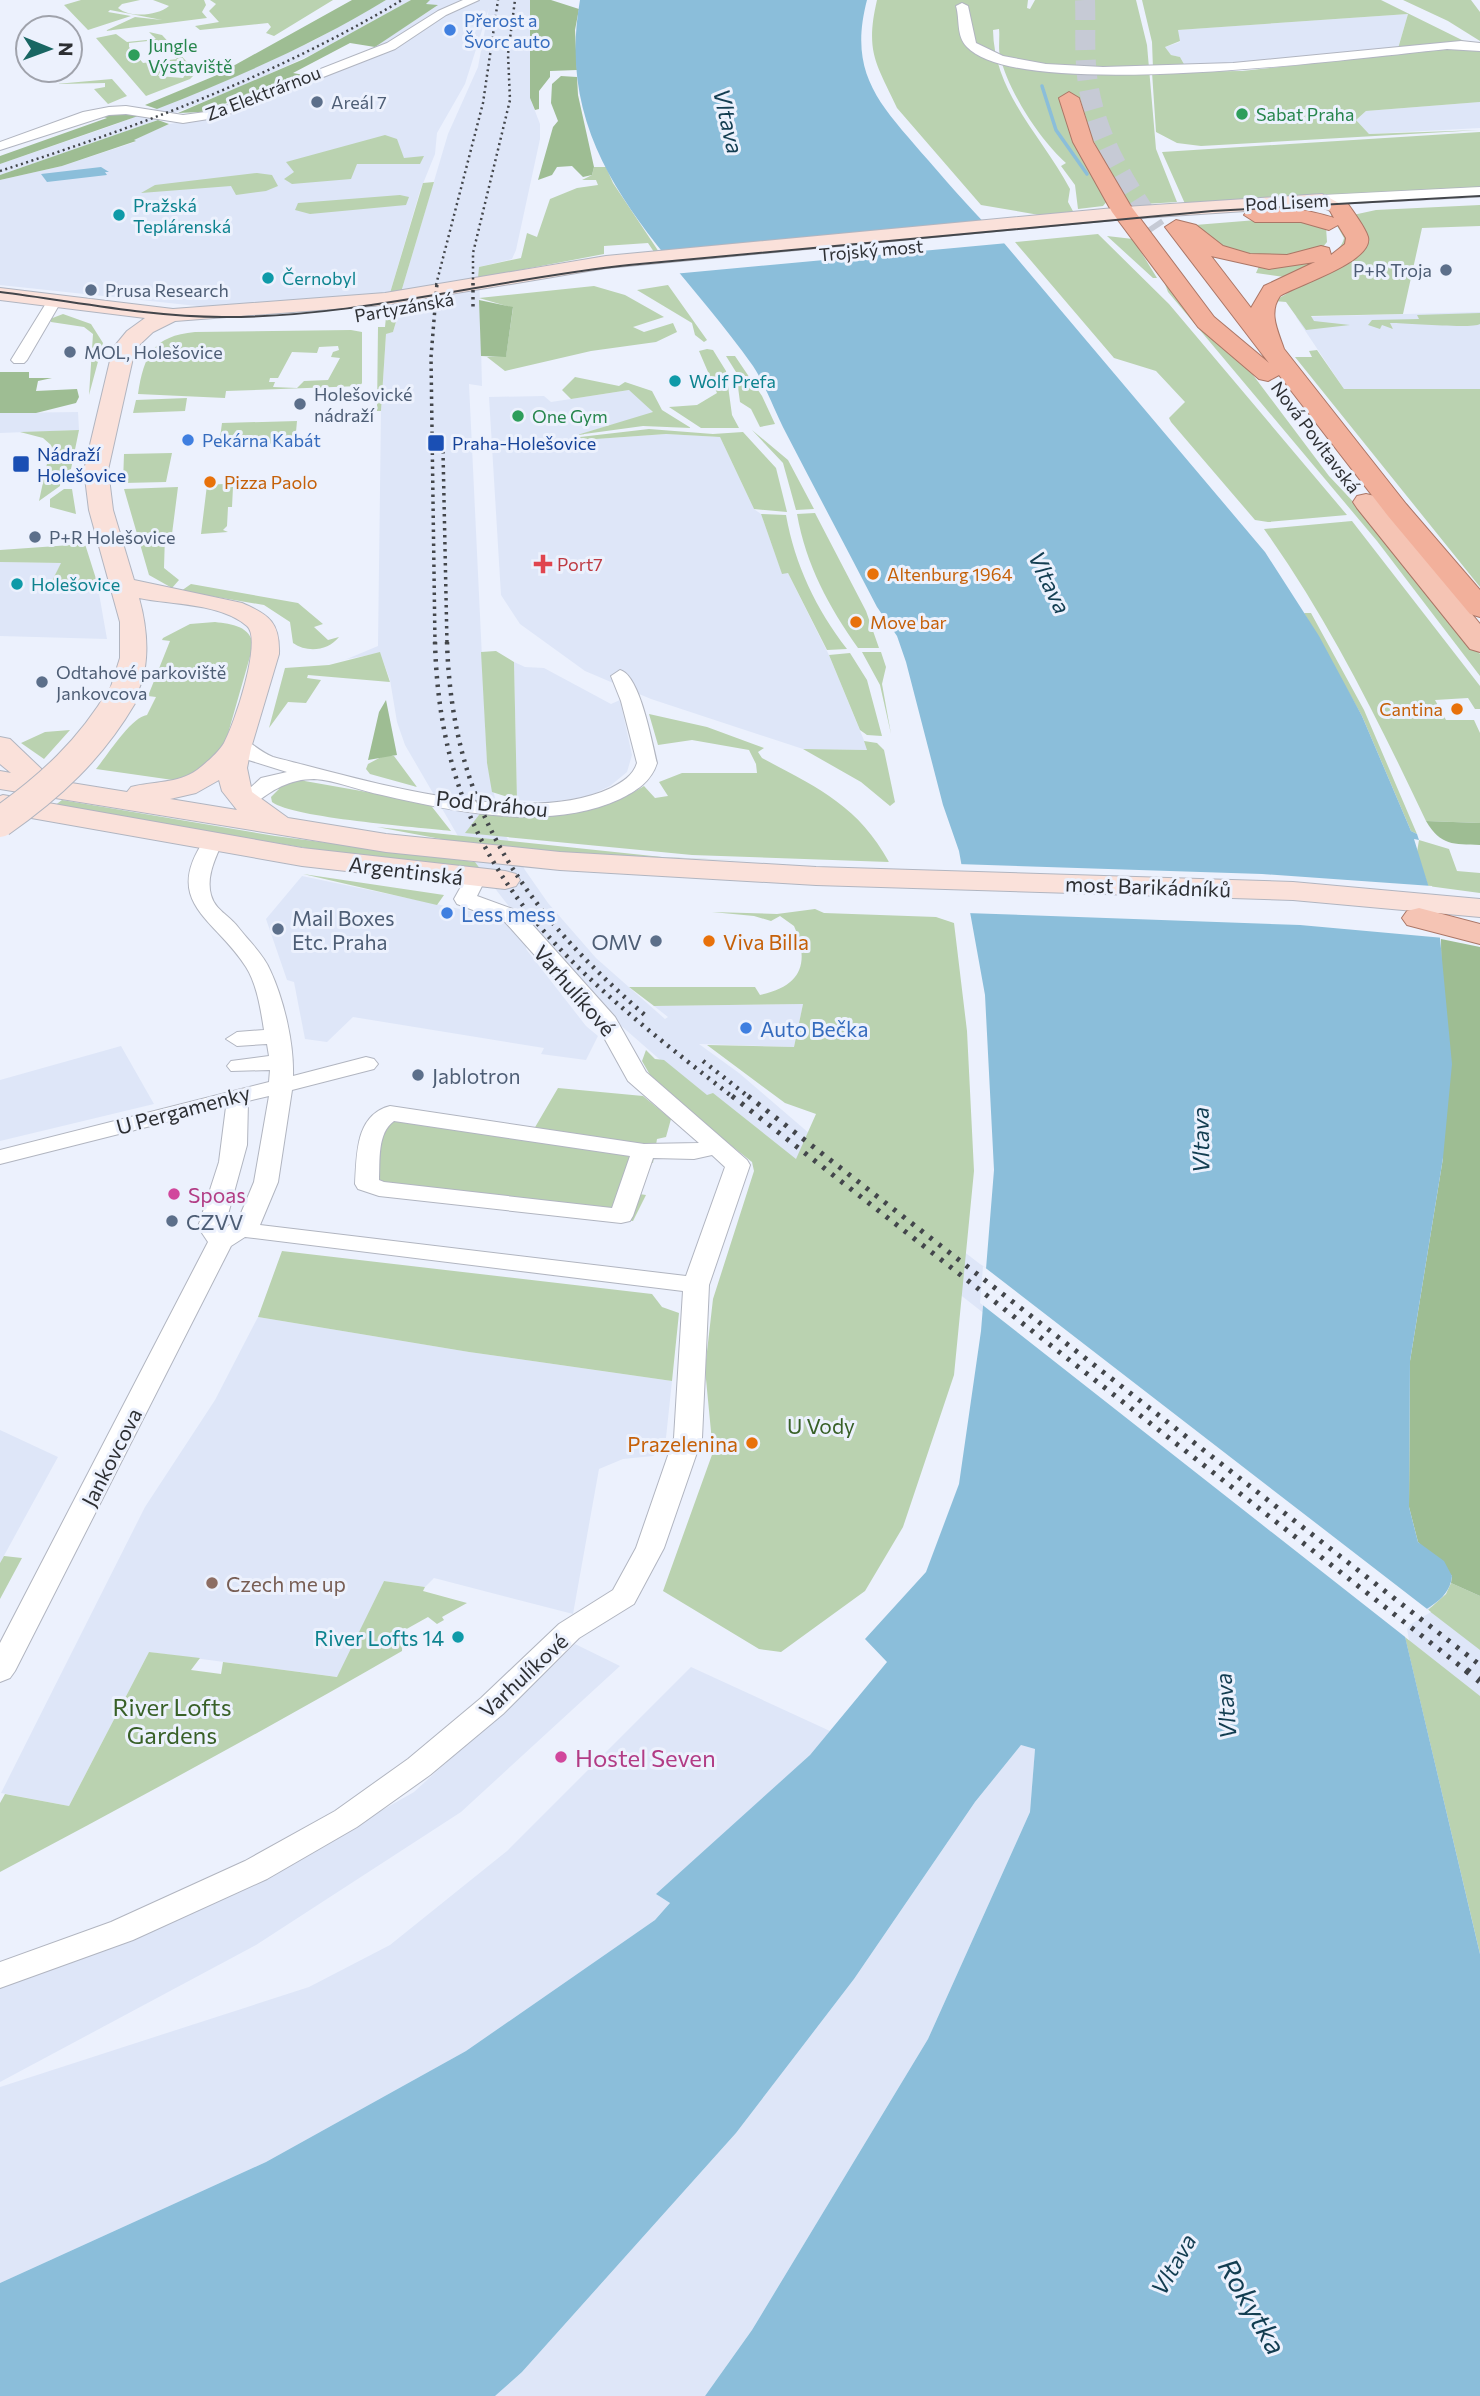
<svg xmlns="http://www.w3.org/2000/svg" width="1480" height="2396" font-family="Commissioner,sans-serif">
  <rect width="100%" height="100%" fill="#ecf1fd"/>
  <path fill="#dee6f8" d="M386 0H411L334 44 243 86 132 130 0 175V164L114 125 223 82 313 41Z
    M430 0H530V98L540 124V139L516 250 512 259 479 267 482 386 469 384 487 763 502 829 525 870 548 903 596 958 665 1019 668 1017 654 1006 803 1004 794 1047 699 1044 739 1073 810 1134 980 1264 1023 1291 1480 1644V1702L658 1058 618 1023 511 909 469 855 405 745 397 722 390 680 380 653 315 665 347 659 378 646 381 411 386 334 393 332 405 291 402 289 448 134 478 67 489 8 465 84 437 133 435 154 420 191 390 293 216 308 0 285V180L62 166 135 142 133 140 169 124 212 118 362 55 437 6 425 4Z
    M1408 14 1397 52 1185 66 1180 57 1171 55 1165 47 1180 42 1177 30Z
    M1480 102V128L1369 134 1356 120 1366 111Z
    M1480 312V389H1344L1296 317Z
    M636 389 653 413 577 435 582 440 666 434 720 437 754 509 761 514 782 573H788L829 655 868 750 803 749 651 699 585 671 520 624 501 595 489 397 544 396 551 402Z
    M78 412 79 430 0 433V413Z
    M0 562 62 563 52 581 97 582 107 639 0 636Z
    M514 662 525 667 544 668 611 704 620 700 632 755 627 772 610 786 589 796 551 802 517 800Z
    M302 876 508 919 528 942 526 949 586 1026 598 1036 586 1060 541 1054 544 1048 353 1017 327 1042 305 1039 294 982 287 980 266 919Z
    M121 1046 154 1104 0 1141V1080Z
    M258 1317 469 1352 672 1381 665 1447 653 1456 623 1459 599 1469 573 1614 434 1578 425 1587 384 1581 338 1677 149 1652 69 1806 1 1793 145 1507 215 1400Z
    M0 1430 58 1457 0 1563Z
    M575 1644 620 1666 461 1812 256 1945 0 2082V1981L258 1881 414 1792Z
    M691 1667 830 1731 810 1755 657 1894 670 1903 655 1920 466 2051 266 2162 0 2283V2087L309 1987 390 1945 507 1851Z
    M1021 1745 1035 1749 1030 1812 928 2039 752 2330 705 2396H495L522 2372 736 2133 854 1979 975 1802Z"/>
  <path fill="#bad2b0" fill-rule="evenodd" d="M81 0H140L122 4 118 8C130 18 157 16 169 6L153 0H204L206 5 202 12 207 18 105 31 135 17 162 20 110 10 108 12 131 16 88 30 64 5Z
    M210 0H333L274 36 266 33 271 27 268 23 200 30 195 26 219 22 209 11 216 4Z
    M877 0H1028L1027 8 1030 9 1035 0H1136L1147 45 1156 149 1177 202 1128 205 1092 138 1080 98H1062L1074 142 1108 200 1103 206 1078 209 1075 185 1061 166 1066 163C1040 140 1008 91 1000 56 998 48 1000 37 999 29L993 30C994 93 1042 136 1070 189L1068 202 1074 213 1045 216 981 205 897 108C876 63 865 52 877 0Z
    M1142 0H1381L1464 41 1463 45 1397 52 1408 14 1178 30 1180 41 1165 47 1171 55 1180 57 1185 66 1153 69 1152 42Z
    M1403 0H1471L1480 12V41L1448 21Z
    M149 32 162 35 187 62 166 61 158 76 183 78 191 66 197 72 190 79 146 96 96 38 116 34 127 42 156 39ZM157 40 177 59 143 63 129 47V43Z
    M1465 47 1480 49V102L1366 111 1356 120 1369 134 1480 130 1201 146 1177 143 1156 132 1152 72 1242 71Z
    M112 79 127 96 108 104 94 89 105 87V83L56 84Z
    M1480 132V190L1186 206 1162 152Z
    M385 135 397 139 404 158 424 156 420 164H357L351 179 292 184 284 179 294 172 286 162Z
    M594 167H606L613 183 659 252H654L648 243 604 246V254L478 278 479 267 521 258 527 233 537 237 550 199 577 188 598 185 596 180H582L592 175Z
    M257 173 272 175 278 186 266 191 236 195 231 186 141 193 155 185Z
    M434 182 402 289 405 292 264 303 390 293 423 183Z
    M400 195 409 197 406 205 310 214 295 210 298 203Z
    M1480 205V226L1422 228 1403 314 1311 316 1314 321 1350 325 1306 330 1286 302 1274 301 1362 251 1365 247 1353 215 1376 210Z
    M1331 215H1336L1348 233 1345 250 1284 277 1256 273 1259 266C1281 264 1339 265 1344 238Z
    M1281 218 1326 227 1327 242 1322 248 1272 259 1221 248 1195 225Z
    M1098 234 1169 304 1347 515 1268 522 1255 520 1171 422 1169 418 1185 402 1156 371 1114 358 1015 242Z
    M1107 236 1133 239 1157 278H1153Z
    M1159 268 1244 363 1329 476 1377 527 1480 654V676L1377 541 1168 292Z
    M668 285 707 340 704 342 695 335 692 323 637 290Z
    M594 286 625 295 664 317 633 327 644 332 673 323 677 332 656 342 591 351 505 371 487 357 506 356 513 308 479 298Z
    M1480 313V324C1472 329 1408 323 1390 323L1393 329 1382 325 1380 329 1368 325 1372 320 1419 319 1417 315Z
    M63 314 91 324 103 343 89 395 93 334 84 327 51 322 50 319Z
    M398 315 393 332 386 334 381 411H377L378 327H385L386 317Z
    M351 330 362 332V383L360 386 226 391 225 398 138 394C144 355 153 336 195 332ZM338 346 339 350 333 352 331 357 340 358 328 380 304 381 297 388 273 387 275 382H269L270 378H278L292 352 317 353 319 347Z
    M707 349 713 350 726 371 732 415 739 428H701L669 407 697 405 717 393 699 351Z
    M1317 350 1344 389H1480V587L1295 357H1312L1309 351Z
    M726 356H735L762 396 775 424 760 427 751 409 740 402 736 372Z
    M575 377 619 386 625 382 652 391 662 410 691 428 643 426 577 435 653 412 629 390 571 399 562 390Z
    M187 398 185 411 133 413 136 400Z
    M297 421 295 443 219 445 222 423Z
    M649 429 713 434 743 432 776 468 787 512 754 509 720 437 666 434 582 440 580 437Z
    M79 430 71 469 61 473 60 486 39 501 51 445 43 438 20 432Z
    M752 430 788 460 814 509 796 510 783 463Z
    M172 453 166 482 123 483 124 454Z
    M223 484 233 487 232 507H228L227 526 223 530 228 532 201 534 207 485Z
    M178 487 172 534 165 535 164 568 179 580 172 588 149 575 124 489Z
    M64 489H72L76 514 50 507V499Z
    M815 513 866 611 879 648H858C829 607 806 565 797 514Z
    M761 514 786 515C795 565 816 609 847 649L827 650 788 573 782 574Z
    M1352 521 1480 686V709H1475L1468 698 1435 700 1446 720H1474L1480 733V823L1426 821C1378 720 1329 620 1264 529Z
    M85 544 97 582 52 581 61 563 0 562V550Z
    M191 584 298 603 323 624 314 627 328 640 339 637C328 651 307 653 293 643L290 622 264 605 181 591Z
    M1304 613H1311L1364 710 1417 834 1411 831 1362 716Z
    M215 622C232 624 251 626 253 646L221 758 180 781 96 769C107 756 131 717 147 715L156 697 148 696 170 641 162 640 163 638 190 624Z
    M496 651 514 662 517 800 492 792 487 763 481 652Z
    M380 652 390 682 308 675 307 678 321 680 306 703 288 702 269 728 285 668 329 665Z
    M862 652H881L886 667 882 684 891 734 880 685Z
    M850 653 867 680 882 736 867 735 860 730 829 655Z
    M649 714 707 727 764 748 758 752 762 758C816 787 858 805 889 862L692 855 465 833 482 811C541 819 592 819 644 786L655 798 668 796 659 782 682 773H757L756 764 749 750 692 740 658 745Z
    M70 730 44 759 21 743 45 732Z
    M864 741 877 743 884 750 895 802 890 806 861 782 803 749 867 750Z
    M383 756H394L417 787 370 774 366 769 368 764Z
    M299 780 429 803 451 831C418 827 293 818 272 802L271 797 279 789 274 786Z
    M62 800 275 836 475 862 481 870 354 856 54 806Z
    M377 827 662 857 755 861 576 854 457 842Z
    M1419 840 1449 849 1457 871 1480 873V893L1428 886 1417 852Z
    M303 874 444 895 437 905Z
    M815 909 824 913 936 917 954 923 967 1031 974 1171 954 1375 903 1527 865 1591 781 1652 759 1649 663 1591 713 1452 705 1369 713 1299 754 1171 752 1162 657 1087 642 1061 646 1050 655 1059 664 1060 707 1095 713 1093 796 1159 816 1114 785 1103 707 1045 794 1047 803 1004 654 1006 629 987H755L760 995C802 986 810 963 794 926L780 916 771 921 754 916 712 912 777 914Z
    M558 1088 643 1096 671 1119 666 1137 657 1139 653 1163 630 1161 619 1191 646 1195 633 1221 359 1190 373 1115 395 1109 534 1129Z
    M282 1251 652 1294 662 1307 679 1313 672 1381 469 1352 258 1317Z
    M4 1556 22 1558 0 1599V1563Z
    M384 1581 425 1587 423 1591 467 1603 442 1617 444 1620 437 1624 428 1617 403 1631 402 1651C269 1728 135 1800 0 1872V1803L5 1794 69 1806 149 1652 200 1658 191 1670 221 1674 223 1662 337 1677Z
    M1451 1583 1480 1596V1650L1428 1610 1446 1594Z
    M1405 1637 1480 1696V1954L1472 1920Z"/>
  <path fill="#9ebd93" d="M352 0H386C314 44 236 78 157 109L145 105 217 75Z
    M411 0H430L426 4 438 5 375 47 350 43 293 73 304 75 202 112 178 113 304 59Z
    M530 0H551L579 9 575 30 577 70 550 71V77L539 91V109L535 110 530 98Z
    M561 76 577 77 578 95 594 167 592 175 583 177 572 166 557 167 552 175 538 180 553 127 558 121 551 103 552 84Z
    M122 113 141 115 0 164V156L107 118 100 116Z
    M158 120 169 124 134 140 136 141 62 166 0 180V175Z
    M479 300 513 307 506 357 481 356Z
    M0 372H29V378H52L38 381 36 391 77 389 79 397 76 403 36 413H0Z
    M386 700 397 755 368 760 379 712Z
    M1426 821 1480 823V845C1453 844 1441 846 1426 821Z
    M1441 939 1480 947V1596L1451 1583 1452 1576 1418 1542 1409 1507 1410 1361 1443 1158Z"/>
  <path fill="#8bbeda" d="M580 0H867C847 76 882 106 928 160 953 189 977 216 1004 243L1265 552 1319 636 1362 716 1411 831 1417 834 1419 840 1414 839 1438 917 1452 1064 1443 1158 1410 1361 1409 1507 1418 1542 1444 1561 1452 1576C1449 1605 1418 1608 1403 1628L1480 1954V2396H705L752 2330 928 2039 1030 1812 1035 1749 1021 1745 975 1802 854 1979 736 2133 522 2372 495 2396H0V2283L266 2162 466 2051 655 1920 670 1903 656 1894 810 1755 887 1662 865 1639 926 1572 959 1484 981 1331 994 1170 985 995 959 851 943 805 906 662 897 636 877 607C847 549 816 491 786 433 775 412 765 384 753 366 670 248 551 163 580 0Z
    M101 167 109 172H105L107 175 47 182 41 174Z"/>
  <path fill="#ecf1fd" d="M986 221 1008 243 673 274 655 252Z
    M957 864 1262 874 1432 886 1444 938 1300 925 966 913Z
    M983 1266 1431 1612 1411 1624 1407 1629 1409 1640 980 1303Z"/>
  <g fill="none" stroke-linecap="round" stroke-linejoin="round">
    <path stroke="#8bbeda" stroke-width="3.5" d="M1042 86 1056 130 1087 174"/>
    <path stroke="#c6cad5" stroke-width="20" stroke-dasharray="20 10" stroke-linecap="butt" d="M1085 0C1086 25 1084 51 1087 76 1094 134 1124 182 1156 229"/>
    <defs>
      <path id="minor" d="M463 0H479L446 15 395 49 221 117 183 123 126 114 109 115 0 150V142L83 112 109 107 126 106 183 115 213 111 387 43 438 11Z
        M962 3 968 6 976 43 1003 56 1046 64 1103 67 1233 63 1461 41 1480 43V51L1447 49C1364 57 1021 104 967 47 956 36 960 19 956 6Z
        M55 296 62 300 27 360 24 363H14L11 360 48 300Z
        M620 670C640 675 652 743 657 763 651 782 636 791 620 799 549 832 455 812 382 795 361 791 335 780 314 779 289 779 270 791 252 806H238L235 802 261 778 287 772 242 758 229 743 239 737C249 740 260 752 273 757 364 780 523 829 611 788 622 782 633 776 637 763L621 701 611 676Z
        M212 837 222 843C215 859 206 877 211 895 215 910 229 915 238 927 248 940 264 955 270 970 284 1000 294 1043 293 1076L366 1057 374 1059 378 1064 374 1069 292 1090 278 1182 260 1225 686 1276 725 1167 712 1155 694 1159 653 1158 633 1216 630 1221 621 1223 379 1196 358 1189 355 1184C357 1155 355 1115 390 1106L644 1144 699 1143 628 1081 597 1025 505 922 457 904 454 899 468 874 475 872 486 878 477 896 521 912 615 1017 646 1072 747 1160 750 1165 709 1285 702 1438 664 1548 634 1604 579 1638 503 1714 430 1775 357 1827 267 1879 133 1940 0 1988V1962L111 1922 245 1861 335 1811 408 1759 481 1698 559 1624 613 1590 636 1548 674 1438 683 1291 245 1237 231 1246 15 1671 10 1678 0 1682V1643L208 1242 198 1227 219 1162 226 1107 0 1164V1150L269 1082 270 1070 231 1071 227 1066 231 1061 269 1056 267 1044 237 1046 226 1039 237 1032 264 1030C261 1011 257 984 246 967 216 919 161 903 205 839ZM269 1096 254 1182 239 1218 224 1229 247 1145 248 1101ZM394 1121 630 1156 612 1208 384 1182 379 1180C380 1161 377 1133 394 1121Z"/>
      <path id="tertiary" d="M1480 187V197L1322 205 1313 200 1322 195Z"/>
      <path id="secondary" d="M1322 194 1350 209 1340 215 1319 206 1125 219 606 268 385 305 175 321 153 332 135 349 108 470 113 510 134 580 242 603C270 615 280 623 279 654L251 748 247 768 252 792 288 818 386 834 560 852 816 867 1293 882 1480 899V917L1293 900 816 885 560 870 386 852 0 789V771L11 773 0 764V737L10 739 53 780 127 792 131 787C154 781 177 784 197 770 206 763 218 753 224 743 234 725 263 640 247 626 221 603 172 605 139 598 148 630 152 672 132 702H112L108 696 120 658V622L89 510 84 470 113 348 127 331 145 318 0 300V288L173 309 385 293 606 256 1125 207ZM219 780 222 791 237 810 170 799 196 793Z
        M3 795 302 848 505 871 516 874 520 880 516 886 505 889 302 866 3 813 0 812V796Z"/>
      <path id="primary" d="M1366 494 1375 496 1480 624V652L1470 649 1357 508 1353 502 1357 496Z
        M1419 908 1480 924V944L1407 925 1402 918 1407 911Z"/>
      <path id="trunk" d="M1069 92 1079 98 1093 142 1130 205 1214 317 1269 363 1165 227 1176 220 1196 225 1223 246 1250 254 1287 255 1321 246 1329 248 1331 255 1345 244 1346 238 1338 225 1329 230 1301 222H1255L1244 215C1256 198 1316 212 1334 218L1329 209 1332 204H1348C1354 213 1365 227 1368 237 1374 262 1297 285 1280 296 1268 313 1278 331 1284 349L1406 504 1480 590V617L1470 614 1388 516 1279 375 1268 381 1259 379 1198 327 1112 212 1073 142 1059 98ZM1211 256 1269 269 1315 262 1264 286 1251 308Z"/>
    </defs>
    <use href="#minor" stroke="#b1b5c0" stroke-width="2"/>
    <use href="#tertiary" stroke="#b1b5c0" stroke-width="1"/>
    <use href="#secondary" stroke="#b1b5c0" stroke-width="2"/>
    <use href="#primary" stroke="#ab7666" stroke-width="2"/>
    <use href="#trunk" stroke="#ab7666" stroke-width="2"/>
    <use href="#minor" fill="#fff" fill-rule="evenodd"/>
    <use href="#tertiary" fill="#fff" fill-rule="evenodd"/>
    <use href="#secondary" fill="#fae1da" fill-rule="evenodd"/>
    <use href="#primary" fill="#f5c4b4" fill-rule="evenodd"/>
    <use href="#trunk" fill="#f2b09b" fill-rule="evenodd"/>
    <path stroke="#43464b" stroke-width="2" d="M0 292C73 301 148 317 222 317 356 318 495 279 629 265L1212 211 1480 196"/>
    <path stroke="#43464b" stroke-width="2.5" stroke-dasharray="2 3.5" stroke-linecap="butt" d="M0 171C140 126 275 76 402 0
      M436 285 483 103 498 0
      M473 285V253L510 100 508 54 515 0"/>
    <path stroke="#43464b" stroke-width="3.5" stroke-dasharray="2.5 4.5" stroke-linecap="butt" d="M473 283V307
      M443 451 447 644
      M435 644 431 357 437 283"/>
    <path stroke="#43464b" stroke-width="4.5" stroke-dasharray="2.5 6" stroke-linecap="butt" d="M435 642C441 872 567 967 734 1098
      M447 642C452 809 524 910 646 1016
      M703 1061 750 1098"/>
    <path stroke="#43464b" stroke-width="5" stroke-dasharray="3.5 8" stroke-linecap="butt" d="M732 1096 1468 1672
      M748 1096 1480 1665"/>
    <path stroke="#43464b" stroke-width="7" stroke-dasharray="4.5 10" stroke-linecap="butt" d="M1466 1670 1480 1681"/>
    <defs>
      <path id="secondary-bridge" d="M0 822C50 787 91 749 122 696"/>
    </defs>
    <use href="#secondary-bridge" stroke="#b1b5c0" stroke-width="32" stroke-linecap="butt"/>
    <use href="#secondary-bridge" stroke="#fae1da" stroke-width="30"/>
  </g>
  <g fill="#3f7fe0" stroke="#ecf1fd" stroke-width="2.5">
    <circle cx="450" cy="30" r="7"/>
    <circle cx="188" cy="440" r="7"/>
    <circle cx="447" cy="913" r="7"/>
    <circle cx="746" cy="1028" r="7"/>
  </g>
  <g fill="#2e9e5b" stroke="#ecf1fd" stroke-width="2.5">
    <circle cx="134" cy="55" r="7"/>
    <circle cx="1242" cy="114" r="7"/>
    <circle cx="518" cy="416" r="7"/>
  </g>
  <g fill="#5c6f8a" stroke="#ecf1fd" stroke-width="2.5">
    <circle cx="317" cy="102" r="7"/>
    <circle cx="1446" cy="270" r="7"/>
    <circle cx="91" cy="290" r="7"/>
    <circle cx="70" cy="352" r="7"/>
    <circle cx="300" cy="404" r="7"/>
    <circle cx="35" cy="537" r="7"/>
    <circle cx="42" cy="682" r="7"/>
    <circle cx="278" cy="929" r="7"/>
    <circle cx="656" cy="941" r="7"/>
    <circle cx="418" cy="1075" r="7"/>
    <circle cx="172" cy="1221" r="7"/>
  </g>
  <g fill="#0f9aa8" stroke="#ecf1fd" stroke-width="2.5">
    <circle cx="119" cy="215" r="7"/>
    <circle cx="268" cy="278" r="7"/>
    <circle cx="675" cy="381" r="7"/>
    <circle cx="17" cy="584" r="7"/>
    <circle cx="458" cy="1637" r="7"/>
  </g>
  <g fill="#1a4fb4" stroke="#ecf1fd" stroke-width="2.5">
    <rect x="427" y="434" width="18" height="18" rx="3.5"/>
    <rect x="12" y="455" width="18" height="18" rx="3.5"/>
  </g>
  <g fill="#e8710a" stroke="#ecf1fd" stroke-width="2.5">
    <circle cx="210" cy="482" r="7"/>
    <circle cx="873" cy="574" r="7"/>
    <circle cx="856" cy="622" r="7"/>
    <circle cx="1457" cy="709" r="7"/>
    <circle cx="709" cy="941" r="7"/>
    <circle cx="752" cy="1443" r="7"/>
  </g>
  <path fill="#e0444e" stroke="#ecf1fd" stroke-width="2.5" d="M539.5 553.5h7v7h7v7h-7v7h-7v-7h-7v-7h7z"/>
  <g fill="#d1479c" stroke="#ecf1fd" stroke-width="2.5">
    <circle cx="174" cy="1194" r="7"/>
    <circle cx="561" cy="1757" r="7"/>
  </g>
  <circle fill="#8d6e63" stroke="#ecf1fd" stroke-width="2.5" cx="212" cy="1583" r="7"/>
  <g text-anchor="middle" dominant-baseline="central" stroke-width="6" stroke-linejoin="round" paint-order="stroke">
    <g font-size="18" fill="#366cbe" stroke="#ecf1fd" text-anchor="start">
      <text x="464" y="20">Přerost a<tspan x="464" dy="21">Švorc auto</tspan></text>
      <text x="202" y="440">Pekárna Kabát</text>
    </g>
    <g font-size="18" fill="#27864d" stroke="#ecf1fd" text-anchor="start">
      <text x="148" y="45">Jungle<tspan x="148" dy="21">Výstaviště</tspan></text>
      <text x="1256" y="114">Sabat Praha</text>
      <text x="532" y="416">One Gym</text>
    </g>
    <g font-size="18" fill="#2d2f33" stroke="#ecf1fd">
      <text transform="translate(263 93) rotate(-21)">Za Elektrárnou</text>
      <text transform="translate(1287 202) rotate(-3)">Pod Lisem</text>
      <text transform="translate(871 250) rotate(-5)">Trojský most</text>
      <text transform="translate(404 307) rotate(-10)">Partyzánská</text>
      <text transform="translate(1316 437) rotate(53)">Nová Povltavská</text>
    </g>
    <g font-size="18" fill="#4e5e75" stroke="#ecf1fd" text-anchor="start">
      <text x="331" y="102">Areál 7</text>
      <text x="1432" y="270" text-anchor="end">P+R Troja</text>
      <text x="105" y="290">Prusa Research</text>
      <text x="84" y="352">MOL, Holešovice</text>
      <text x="314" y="394">Holešovické<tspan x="314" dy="21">nádraží</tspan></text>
      <text x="49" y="537">P+R Holešovice</text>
      <text x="56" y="672">Odtahové parkoviště<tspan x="56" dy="21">Jankovcova</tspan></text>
    </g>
    <g font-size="18" fill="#0d838f" stroke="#ecf1fd" text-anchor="start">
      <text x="133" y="205">Pražská<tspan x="133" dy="21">Teplárenská</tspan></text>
      <text x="282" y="278">Černobyl</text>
      <text x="689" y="381">Wolf Prefa</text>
      <text x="31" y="584">Holešovice</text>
    </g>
    <g font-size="18" fill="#164399" stroke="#ecf1fd" text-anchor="start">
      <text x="452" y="443">Praha-Holešovice</text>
      <text x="37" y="454">Nádraží<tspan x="37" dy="21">Holešovice</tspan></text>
    </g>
    <g font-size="18" fill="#c56008" stroke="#ecf1fd" text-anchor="start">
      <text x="224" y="482">Pizza Paolo</text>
      <text x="887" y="574">Altenburg 1964</text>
      <text x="870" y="622">Move bar</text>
      <text x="1443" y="709" text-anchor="end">Cantina</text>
    </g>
    <g font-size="18" fill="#be3a42" stroke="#ecf1fd" text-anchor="start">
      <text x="557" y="564">Port7</text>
    </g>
    <g font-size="21" fill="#2d2f33" stroke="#ecf1fd">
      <text transform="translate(492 803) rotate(6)">Pod Dráhou</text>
      <text transform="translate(406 870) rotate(7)">Argentinská</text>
      <text transform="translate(1148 886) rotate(2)">most Barikádníků</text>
      <text transform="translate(575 990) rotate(49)">Varhulíkové</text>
      <text transform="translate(183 1109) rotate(-15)">U Pergamenky</text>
      <text transform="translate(111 1457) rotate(-63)">Jankovcova</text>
      <text transform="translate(523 1675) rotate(-43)">Varhulíkové</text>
    </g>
    <g font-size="21" fill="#366cbe" stroke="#ecf1fd" text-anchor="start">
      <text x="461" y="913">Less mess</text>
      <text x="760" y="1028">Auto Bečka</text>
    </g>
    <g font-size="21" fill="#4e5e75" stroke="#ecf1fd" text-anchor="start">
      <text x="292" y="917">Mail Boxes<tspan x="292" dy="24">Etc. Praha</tspan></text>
      <text x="642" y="941" text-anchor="end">OMV</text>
      <text x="432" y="1075">Jablotron</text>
      <text x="186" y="1221">CZVV</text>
    </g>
    <g font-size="21" fill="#c56008" stroke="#ecf1fd" text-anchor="start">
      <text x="723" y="941">Viva Billa</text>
      <text x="738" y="1443" text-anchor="end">Prazelenina</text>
    </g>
    <g font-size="21" fill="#b23c85" stroke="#ecf1fd" text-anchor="start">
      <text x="188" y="1194">Spoas</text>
    </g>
    <g font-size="21" fill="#386027" stroke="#ecf1fd">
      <text x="821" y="1425">U Vody</text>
    </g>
    <g font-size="21" fill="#785e54" stroke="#ecf1fd" text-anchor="start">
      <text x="226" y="1583">Czech me up</text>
    </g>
    <g font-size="21" fill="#0d838f" stroke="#ecf1fd" text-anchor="end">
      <text x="444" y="1637">River Lofts 14</text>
    </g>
    <g font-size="23" font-style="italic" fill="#123d51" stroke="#ecf1fd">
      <text transform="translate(729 121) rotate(77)">Vltava</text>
      <text transform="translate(1050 582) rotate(64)">Vltava</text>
      <text transform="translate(1200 1140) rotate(-91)">Vltava</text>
      <text transform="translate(1225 1706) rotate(-95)">Vltava</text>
      <text transform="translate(1173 2264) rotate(-60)">Vltava</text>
    </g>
    <g font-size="24" fill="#386027" stroke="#ecf1fd">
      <text x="172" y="1706">River Lofts<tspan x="172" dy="28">Gardens</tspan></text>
    </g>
    <g font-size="24" fill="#b23c85" stroke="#ecf1fd" text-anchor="start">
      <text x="575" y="1757">Hostel Seven</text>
    </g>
    <g font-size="28" font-style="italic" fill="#123d51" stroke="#ecf1fd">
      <text transform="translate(1253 2306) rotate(60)">Rokytka</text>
    </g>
  </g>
  <g transform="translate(49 49) rotate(91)"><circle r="33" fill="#ecf1fd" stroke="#a0a3ac" stroke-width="2"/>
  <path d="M0-5L12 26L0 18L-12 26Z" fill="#196663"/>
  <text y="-10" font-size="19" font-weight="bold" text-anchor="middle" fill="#2d2f33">N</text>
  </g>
</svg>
